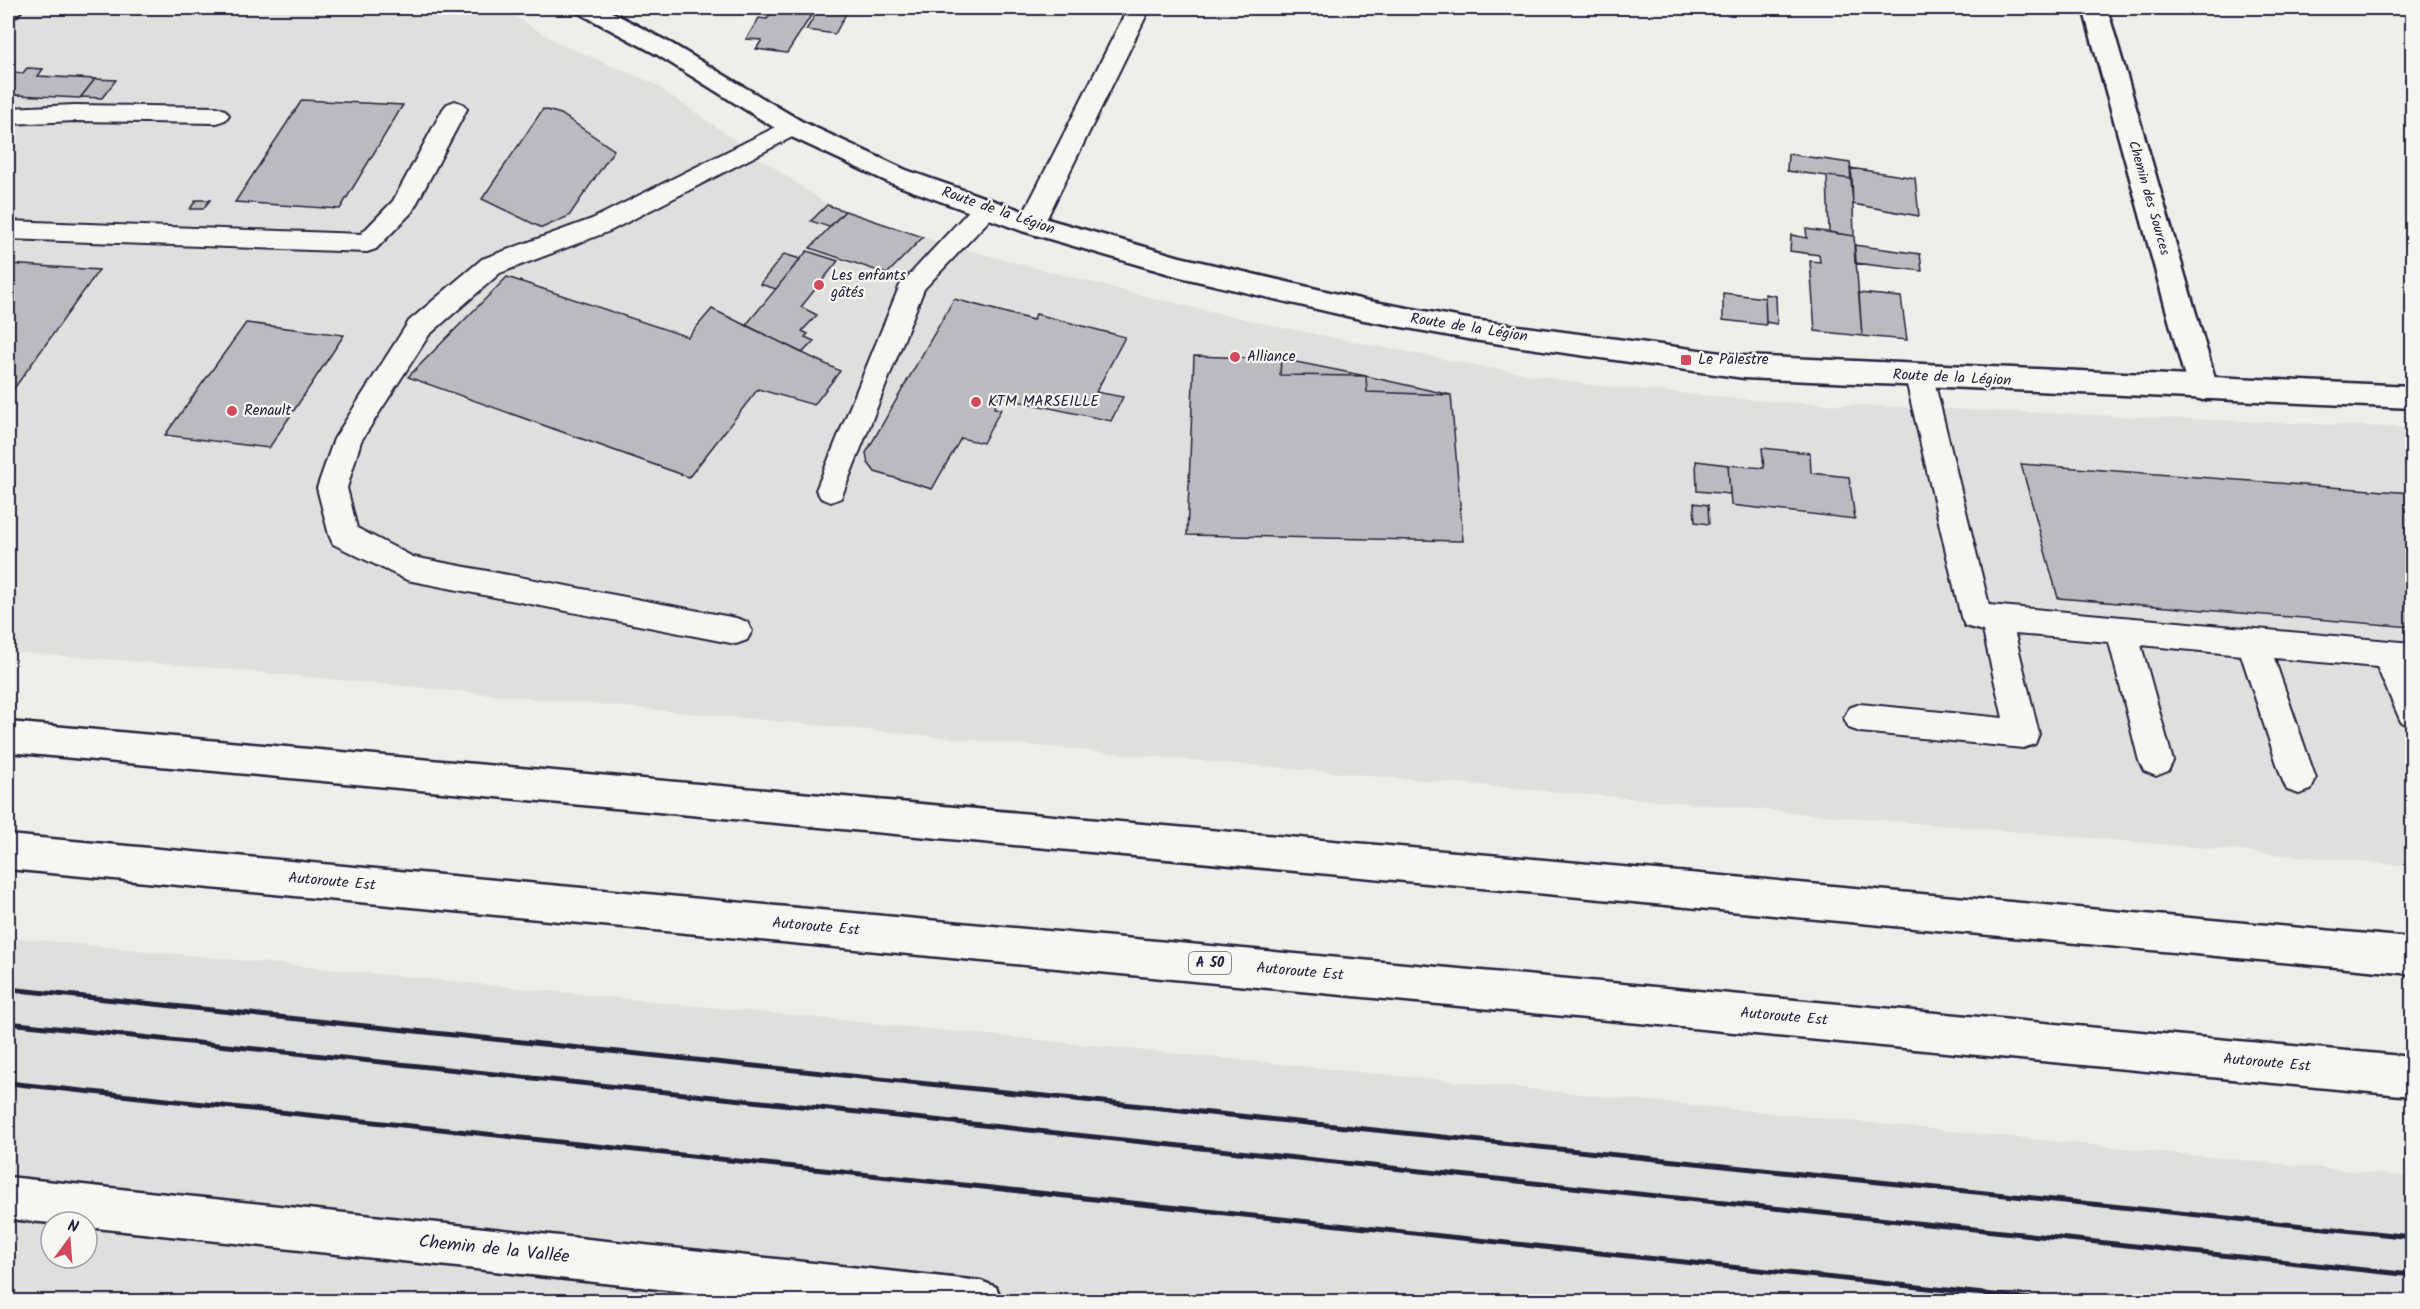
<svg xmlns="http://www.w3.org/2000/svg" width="2420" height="1309" font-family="Kalam,sans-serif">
  <rect width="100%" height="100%" fill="#eeeeeb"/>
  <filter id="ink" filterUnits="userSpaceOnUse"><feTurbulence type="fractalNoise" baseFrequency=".0167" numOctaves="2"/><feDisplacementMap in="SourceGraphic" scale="12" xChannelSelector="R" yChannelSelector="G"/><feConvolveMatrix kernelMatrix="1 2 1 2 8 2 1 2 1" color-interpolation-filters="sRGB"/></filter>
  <g filter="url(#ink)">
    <path fill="#dfdfde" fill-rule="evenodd" d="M8 8H501L560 44 653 83 822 201 940 243 1160 300 1284 328 1484 367 1592 385 1778 402 2412 428V866L1132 755 170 664 8 652Z
      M8 937 2412 1177V1301H8ZM51 1222H87V1258H51Z"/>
    <path fill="#bbbbbf" stroke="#22223b" stroke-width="1.5" d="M727 8H748L742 14 724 11Z
      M774 8H816L787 53 756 49 762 40 746 39 759 18 767 19Z
      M819 9 847 12 835 34 806 30Z
      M27 68 43 69 38 76 95 79 80 98 16 95 14 98 8 97V78L12 72 23 73Z
      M95 79 116 80 102 98 81 97Z
      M302 100 403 105 340 209 235 202Z
      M543 109 561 114 614 150 569 216 542 228 482 199Z
      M1788 154 1850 163 1852 179 1787 171Z
      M1850 168 1915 178 1919 216 1853 204Z
      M1827 176 1852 179 1854 236 1829 232Z
      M196 200H210L203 209H190Z
      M827 205 845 211 829 227 811 221Z
      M845 211 923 237 887 274 810 248Z
      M1806 229 1854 236 1862 336 1815 331 1810 261 1820 262 1819 255 1790 251 1791 235 1807 238Z
      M1854 245 1920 254 1922 271 1855 263Z
      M807 251 838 261 801 307 817 315 802 331 808 334 805 337 814 341 802 353 746 325Z
      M784 254 800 259 776 289 760 284Z
      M8 264 99 270 8 397Z
      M507 277 688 337 712 309 840 371 814 405 758 389 689 477 408 377Z
      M1723 293 1765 298 1766 325 1723 320Z
      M1859 293 1901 297 1907 340 1862 336Z
      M1765 294 1776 296 1777 324 1766 322Z
      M954 299 1033 320 1036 314 1125 337 1096 392 1123 397 1111 421 999 397 994 408 1001 409 983 443 961 438 932 489 875 472 868 463 866 453Z
      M246 323 344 335 269 448 165 435Z
      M1194 356 1281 359 1280 375 1366 376 1367 392 1451 395 1463 541 1187 535Z
      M1281 359 1366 376 1280 375Z
      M1366 376 1451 395 1367 392Z
      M1762 448 1810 453 1811 473 1849 477 1855 519 1731 505 1728 465 1764 468Z
      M1696 461 1728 465 1730 494 1697 491Z
      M2021 464 2412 493V627L2058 598Z
      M1694 503 1708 505 1709 524 1695 522Z"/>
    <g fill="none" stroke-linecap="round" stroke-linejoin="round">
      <defs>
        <path id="lane" d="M1128 8H1150L1044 224 1040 230 1031 233 1022 230 1018 224Z
          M455 101 463 104 467 109 412 212 376 249 367 252 8 239V221L361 234 393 201 443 109 447 104Z
          M75 105 217 107 225 110 229 115 225 120 217 123 75 121 8 124V108Z
          M792 119 800 121 804 127 800 133 610 231 500 273 429 335 361 441 347 488 357 528 413 557 736 618 747 622 752 631 747 640 736 644 407 580 333 544 329 535 317 488 334 439 409 321 482 259 592 219Z
          M986 199 995 202 999 208 995 214 924 289 841 498 831 502 821 498 816 490 900 285 977 202Z
          M1919 366 1929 369 1933 376 1989 605 2412 643V670H2410L2412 677V726L2401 722 2377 667 2274 658 2316 779 2311 790 2299 794 2287 790 2282 779 2241 655 2141 645 2173 761 2168 771 2156 776 2144 771 2139 761 2109 642 2015 634 2039 734 2035 744 2023 748 1860 732 1849 728 1844 718 1849 708 1860 704 2003 718 1983 631 1965 626 1961 617 1905 376 1909 369Z"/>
        <path id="street" d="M8 8H23L16 16 8 18Z
          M2083 8H2107L2218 389 2213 397 2203 400 2193 397 2188 389Z"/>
        <path id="secondary" d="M575 8H604L672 44 801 121 906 170 1040 217 1180 257 1364 300 1473 320 1744 356 2412 386V408L1744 378 1473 340 1364 320 1180 277 1022 231 888 182 783 133 656 54 579 13Z
          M8 1177 981 1281 996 1287 1002 1302H779L87 1227V1222L51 1223 8 1219Z"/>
        <path id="highway" d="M8 722 2412 938V974L8 752Z
          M8 835 2412 1057V1096L8 869Z"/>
      </defs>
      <use href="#lane" stroke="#22223b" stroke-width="4"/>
      <use href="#street" stroke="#22223b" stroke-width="5"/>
      <use href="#secondary" stroke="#22223b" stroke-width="5"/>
      <use href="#highway" stroke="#22223b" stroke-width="5"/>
      <use href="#lane" fill="#f6f6f2" fill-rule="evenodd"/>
      <use href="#street" fill="#f6f6f2" fill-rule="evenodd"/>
      <use href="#secondary" fill="#f6f6f2" fill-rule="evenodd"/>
      <use href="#highway" fill="#f6f6f2" fill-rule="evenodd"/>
      <path stroke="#22223b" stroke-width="5" d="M8 989 2412 1237
        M8 1023 2412 1275
        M8 1083 2059 1302"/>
    </g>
  </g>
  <g fill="#d1495b" stroke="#f6f6f2" stroke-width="2">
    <circle cx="819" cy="285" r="6"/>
    <circle cx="1235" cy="357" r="6"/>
    <rect x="1680" y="354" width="12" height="12" rx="3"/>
    <circle cx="976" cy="402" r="6"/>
    <circle cx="232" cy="411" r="6"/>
  </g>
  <g text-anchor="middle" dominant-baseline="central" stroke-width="4.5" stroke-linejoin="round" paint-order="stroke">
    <g font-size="14" fill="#22223b" stroke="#f6f6f2">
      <text transform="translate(2149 198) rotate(74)">Chemin des Sources</text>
    </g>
    <rect fill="#f6f6f2" stroke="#626272" stroke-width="1.5" x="1189" y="952" width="42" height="22" rx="4.5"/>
    <g font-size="14" font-weight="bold" fill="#22223b">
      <text x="1210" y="963">A 50</text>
    </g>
    <g font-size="15" fill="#22223b" stroke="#f6f6f2">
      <text transform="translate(998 211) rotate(19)">Route de la Légion</text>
      <text transform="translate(1469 328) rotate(9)">Route de la Légion</text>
      <text transform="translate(1952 378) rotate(3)">Route de la Légion</text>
      <text transform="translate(332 882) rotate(5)">Autoroute Est</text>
      <text transform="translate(816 927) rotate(5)">Autoroute Est</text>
      <text transform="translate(1300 972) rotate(5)">Autoroute Est</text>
      <text transform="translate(1784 1017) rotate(5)">Autoroute Est</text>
      <text transform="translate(2267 1063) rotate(5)">Autoroute Est</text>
    </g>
    <g font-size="15" fill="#22223b" stroke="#f6f6f2" text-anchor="start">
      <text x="831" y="276">Les enfants<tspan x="831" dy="17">gâtés</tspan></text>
      <text x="1247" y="357">Alliance</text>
      <text x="1698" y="360">Le Palestre</text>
      <text x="988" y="402">KTM MARSEILLE</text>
      <text x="244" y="411">Renault</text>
    </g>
    <g font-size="18" fill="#22223b" stroke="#f6f6f2">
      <text transform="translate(494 1250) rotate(6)">Chemin de la Vallée</text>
    </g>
  </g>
  <rect width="2420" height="1309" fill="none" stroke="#f6f6f2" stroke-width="30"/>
  <rect x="15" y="15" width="2390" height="1279" fill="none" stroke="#22223b" stroke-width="2" filter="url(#ink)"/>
  <g transform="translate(69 1240) rotate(16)"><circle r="28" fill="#f6f6f2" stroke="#a1a1a9" stroke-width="1.5"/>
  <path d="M0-4.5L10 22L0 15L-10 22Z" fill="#d1495b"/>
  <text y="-9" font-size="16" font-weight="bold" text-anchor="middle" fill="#22223b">N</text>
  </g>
</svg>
